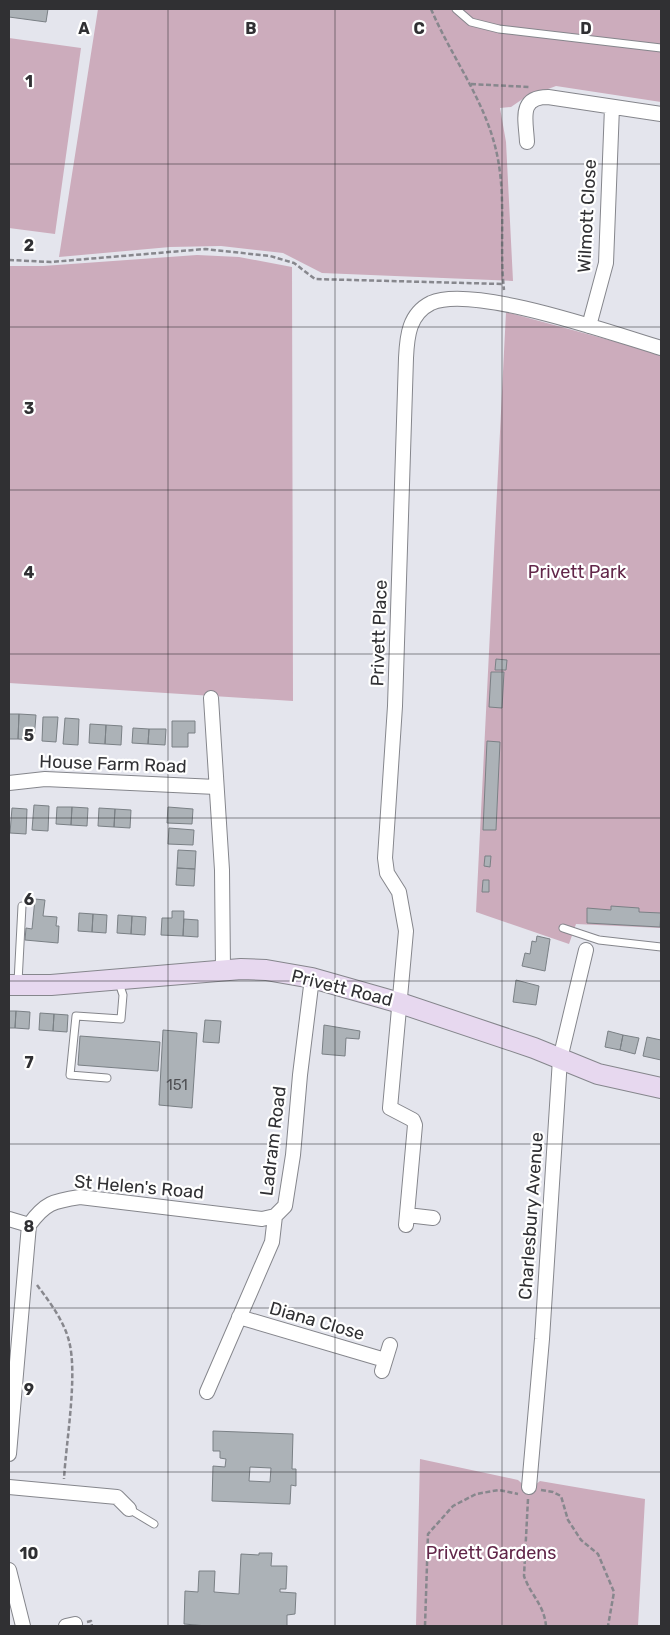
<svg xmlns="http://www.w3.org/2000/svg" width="670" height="1635" font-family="Rubik,sans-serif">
  <rect width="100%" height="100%" fill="#e4e5ed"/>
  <path fill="#ccacbc" d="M98 9H661V102L556 86 524 98 511 107 500 108 506 142 513 281 322 273 283 253 221 246 170 247 59 257Z
    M9 38 81 48 55 234 9 228Z
    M197 255 239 257 292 267 293 701 9 683V266H43Z
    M506 312 661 354V928L576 924 569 944 476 912Z
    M420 1459 518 1480 529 1490 540 1481 645 1499 638 1626H416Z"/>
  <path fill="#acb2b7" stroke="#7a8085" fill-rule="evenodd" d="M9 9H48L46 22 9 17Z
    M496 659 507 660 506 670H495Z
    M491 672H504L502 708 489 707Z
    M9 714H19L18 739H9Z
    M19 714 36 715 34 740 18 739Z
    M43 717H58L56 742 42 741Z
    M65 718 79 719 78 745 63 744Z
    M172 721H195V733H188V747H172Z
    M90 724 106 725 105 744 89 743Z
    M106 725 122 726 121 745 105 744Z
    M133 728 149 729 148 744 132 743Z
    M149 729H166L165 745 148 744Z
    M487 741 500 742 496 830H483Z
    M34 805 49 806 48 831 32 830Z
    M57 807H72L71 825 56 824Z
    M72 807 88 808 87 826 71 825Z
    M168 807 193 809 192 824 167 823Z
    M12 808 27 809 26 834 10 833Z
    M99 808 115 809 114 827 98 826Z
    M115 809 131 810 130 828 114 827Z
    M169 828 194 830 193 845 168 844Z
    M178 850 196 851 195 869 177 868Z
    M485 856H491L490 867 484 866Z
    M177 868 195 869 194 886 176 885Z
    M483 880H489V892H482Z
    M35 899 45 900 43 916 57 917 56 926H59L58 943 25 940 26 928 32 929Z
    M611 906 639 908V912L661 913 660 927 587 923V908L611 910Z
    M172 911H184L183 936 161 935 162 918H172Z
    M79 913 93 914 92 932 78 931Z
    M93 914 107 915 106 933 92 932Z
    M118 915 132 916 131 934 117 933Z
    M132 916 146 917 145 935 131 934Z
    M184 919 198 920V937L183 936Z
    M537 936 550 939 545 971 522 966 525 953 530 954 532 941 536 942Z
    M516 980 539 986 536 1005 513 1002Z
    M9 1011H16L15 1028H9Z
    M16 1011 30 1012 29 1029 15 1028Z
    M40 1013 54 1014 53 1031 39 1030Z
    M54 1014 68 1015 67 1032 53 1031Z
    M205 1020 221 1021 219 1043 203 1042Z
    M324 1025 360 1031 359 1039 346 1038 345 1056 322 1054Z
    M163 1030 197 1033 192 1108 159 1105Z
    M608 1031 623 1035 620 1050 605 1047Z
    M623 1035 639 1038 635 1054 620 1050Z
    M80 1036 160 1042 158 1071 78 1065Z
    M647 1037 661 1040V1060L643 1056Z
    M213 1431 293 1434 292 1469H296V1486L291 1485 290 1504 212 1501 213 1466 225 1467 226 1459 220 1458V1451H213ZM250 1467 271 1468 270 1482 249 1481Z
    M259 1553H272L271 1566H287L286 1589H280V1592L296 1593 295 1614 287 1615V1626H207L184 1624 185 1591 198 1592 199 1571H215L214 1592 239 1594 241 1554 259 1555Z"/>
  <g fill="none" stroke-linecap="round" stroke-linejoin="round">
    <defs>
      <path id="lane" d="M456 9 471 22 499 29 661 48
        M563 928 599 940 661 947
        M18 982 22 906
        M107 1078 70 1075 76 1016 121 1019 123 995 118 980
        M129 1509 154 1524"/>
      <path id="street" d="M527 142C526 120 518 97 548 97L661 114
        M589 326 606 263 612 107
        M211 698 222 870 223 970
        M9 783 45 779 216 787
        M407 1215 433 1218
        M9 1219 29 1225
        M406 1225 415 1125 413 1120 390 1108 406 931 399 892 387 873 385 858 395 706 406 358C407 336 409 314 431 303 473 284 614 334 661 348
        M239 1317 385 1360
        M382 1371 390 1345
        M207 1392 272 1242 275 1216 285 1206 293 1155 300 1075 312 978
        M9 1454 29 1225C45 1203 53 1201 80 1197L262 1219 275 1216
        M9 1487 117 1497 129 1509
        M529 1487 542 1339 560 1059 586 950
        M9 1570 23 1626
        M66 1626 75 1624"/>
      <path id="secondary" d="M9 985H51L241 969 266 970 312 978 400 1003 534 1048 598 1074 661 1088"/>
    </defs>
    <use href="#lane" stroke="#85868c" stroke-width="9"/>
    <use href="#street" stroke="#85868c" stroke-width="16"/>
    <use href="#secondary" stroke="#85868c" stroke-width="22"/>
    <path stroke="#87878d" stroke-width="2.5" stroke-dasharray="5 2.5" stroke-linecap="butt" d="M431 9C451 56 484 99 496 150 507 196 499 244 504 290
      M471 84 529 87
      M9 260 51 262 205 249 270 256 294 263 315 279 503 284
      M37 1285C49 1301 64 1321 69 1341 78 1375 66 1442 64 1479
      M541 1490 553 1492 561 1496 568 1520 581 1540 598 1554 614 1592 608 1626
      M528 1499 524 1576C531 1596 544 1604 546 1626
      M87 1622 91 1621 92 1626
      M425 1626 428 1534 453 1506 476 1494 499 1490 518 1494"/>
    <use href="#lane" stroke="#fff" stroke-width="7"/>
    <use href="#street" stroke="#fff" stroke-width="14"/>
    <use href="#secondary" stroke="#e7d8ef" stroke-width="20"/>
  </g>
  <path fill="none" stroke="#303033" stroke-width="1" stroke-opacity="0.55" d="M168 9V1626M335 9V1626M502 9V1626M9 164H661M9 327H661M9 490H661M9 654H661M9 818H661M9 981H661M9 1144H661M9 1308H661M9 1472H661"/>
  <g text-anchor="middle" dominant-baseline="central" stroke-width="4.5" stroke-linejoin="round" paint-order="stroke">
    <g font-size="15" fill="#4f5054">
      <text x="177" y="1085">151</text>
    </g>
    <g font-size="18" fill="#303033" stroke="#fff">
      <text transform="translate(587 216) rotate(-87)">Wilmott Close</text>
      <text transform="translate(379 633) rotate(-88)">Privett Place</text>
      <text transform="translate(113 764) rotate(2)">House Farm Road</text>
      <text transform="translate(342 988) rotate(14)">Privett Road</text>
      <text transform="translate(273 1141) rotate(-83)">Ladram Road</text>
      <text transform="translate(139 1187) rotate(5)">St Helen's Road</text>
      <text transform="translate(531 1216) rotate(-86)">Charlesbury Avenue</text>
      <text transform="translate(317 1321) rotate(16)">Diana Close</text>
    </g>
    <g font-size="18" fill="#622649" stroke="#fff">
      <text x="577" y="572">Privett Park</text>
      <text x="491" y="1553">Privett Gardens</text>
    </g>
  </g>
  <g font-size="16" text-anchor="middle" font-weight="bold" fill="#303033" stroke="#fff" stroke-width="4.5" stroke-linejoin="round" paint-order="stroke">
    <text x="84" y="34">A</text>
    <text x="251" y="34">B</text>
    <text x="419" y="34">C</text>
    <text x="586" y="34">D</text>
    <text x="29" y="87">1</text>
    <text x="29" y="251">2</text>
    <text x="29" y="414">3</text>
    <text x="29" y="578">4</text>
    <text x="29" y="741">5</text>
    <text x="29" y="905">6</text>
    <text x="29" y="1068">7</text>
    <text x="29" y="1232">8</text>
    <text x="29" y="1395">9</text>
    <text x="29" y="1559">10</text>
  </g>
  <rect width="670" height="1635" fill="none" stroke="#303033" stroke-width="20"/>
</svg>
